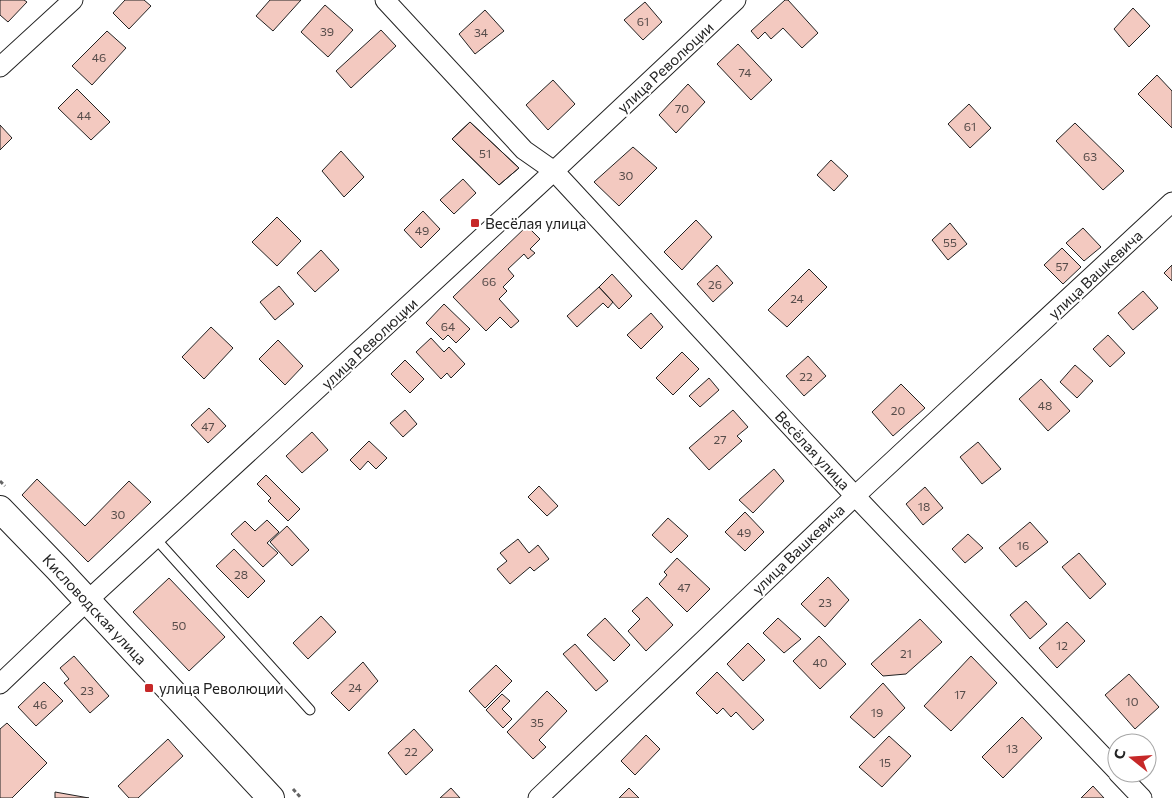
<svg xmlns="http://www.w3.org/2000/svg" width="1172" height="798" font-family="Commissioner,sans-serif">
  <rect width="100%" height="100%" fill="#fff"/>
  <path fill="#f3c9c0" stroke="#222" d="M0 0H24L27 2 8 22 0 15Z
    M125 0H144L151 6 129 29 113 13Z
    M270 0H301L273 31 256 16Z
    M785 0H788L818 33 802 48 783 28 771 39 765 32 758 39 751 31Z
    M645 2 662 22 643 40 624 20Z
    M325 5 353 30 328 57 301 32Z
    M1133 8 1150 26 1129 47 1114 29Z
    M485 10 504 31 475 54 459 34Z
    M381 30 396 46 351 88 336 71Z
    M107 31 126 48 92 85 72 66Z
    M738 44 772 80 751 100 717 64Z
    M1157 75 1172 91V128L1138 94Z
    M553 80 575 104 548 130 526 105Z
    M688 84 705 102 676 133 659 115Z
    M77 89 110 122 91 140 58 108Z
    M969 104 991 128 970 148 948 124Z
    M470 122 519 168 499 185 452 139Z
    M470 122 519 168 499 185 452 139Z
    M1075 123 1124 171 1103 190 1056 141Z
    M0 125 12 138 0 150Z
    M633 147 657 168 619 206 594 182Z
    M341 151 364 177 344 197 322 171Z
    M831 160 848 176 834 191 817 175Z
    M463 179 476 193 454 214 440 200Z
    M423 211 440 229 421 248 404 230Z
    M277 217 301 241 277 266 252 242Z
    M696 220 712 237 682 270 664 252Z
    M950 223 967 244 948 260 932 240Z
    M527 226 540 239 530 249 535 253 528 259 524 254 508 269 514 276 503 287 507 291 499 299 519 321 511 328 500 317 486 331 453 297Z
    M1083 228 1101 247 1084 261 1066 243Z
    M1062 248 1081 267 1063 284 1044 265Z
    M321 250 339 270 315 292 297 273Z
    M717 265 733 283 713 302 697 284Z
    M1172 265V281L1164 273Z
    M809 269 827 287 787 327 768 310Z
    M612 274 632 296 619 309 599 287Z
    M279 286 294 304 275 320 260 302Z
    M599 287 613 302 608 308 603 303 577 327 567 316Z
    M1143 291 1158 308 1133 330 1118 313Z
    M444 304 470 329 456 343 448 335 443 340 426 323Z
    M651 313 663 327 641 349 627 335Z
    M211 327 233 348 204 379 182 357Z
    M1108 335 1125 353 1110 367 1093 349Z
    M431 338 444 352 449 347 465 364 451 378 447 373 441 379 416 352Z
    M278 340 303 366 285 385 259 359Z
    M682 352 699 369 673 395 656 378Z
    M808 356 826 376 804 396 786 376Z
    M405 360 424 379 410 393 391 374Z
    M1075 365 1093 381 1077 398 1060 382Z
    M709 378 719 390 700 407 689 396Z
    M1041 379 1070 411 1048 431 1019 399Z
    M901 384 925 408 893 436 872 412Z
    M209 408 226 426 208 443 191 425Z
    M405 410 417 424 403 437 390 423Z
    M733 410 748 427 737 436 742 441 709 470 689 448Z
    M312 432 328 450 302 473 286 456Z
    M369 441 387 458 376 469 368 461 360 470 350 460Z
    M978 442 1001 469 982 484 960 457Z
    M774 469 784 481 753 513 739 500Z
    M266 475 300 509 288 521 268 501 271 498 257 484Z
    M37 479 85 526 129 481 151 502 88 562 22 495Z
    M539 486 558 506 547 516 528 497Z
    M925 487 943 508 923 525 906 504Z
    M745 512 764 532 745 551 725 532Z
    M668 518 688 536 671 553 652 535Z
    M267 520 279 532 267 543 278 553 263 567 231 534 245 521 255 531Z
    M1030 522 1048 542 1016 567 999 548Z
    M287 526 309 550 292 566 270 542Z
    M968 534 983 548 965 563 952 549Z
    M518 539 529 553 538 545 549 559 534 571 530 567 510 584 497 569 507 561 500 553Z
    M234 549 265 581 248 598 216 566Z
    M1079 553 1106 584 1090 599 1062 567Z
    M677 558 710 589 687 612 659 584 667 575 664 572Z
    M828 577 849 600 825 627 801 604Z
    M169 578 225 637 189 671 133 612Z
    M647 597 673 625 646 651 628 631 640 619 632 611Z
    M1026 601 1047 624 1030 639 1010 615Z
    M321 616 336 632 308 659 293 643Z
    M605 618 630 645 614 661 587 635Z
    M778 618 801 639 784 653 763 633Z
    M920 619 942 642 906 674 883 676 871 664Z
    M1067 622 1085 641 1057 668 1039 648Z
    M819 636 846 664 820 689 793 661Z
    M748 643 765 660 743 681 727 664Z
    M575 644 608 681 596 691 563 654Z
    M74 656 109 696 90 713 64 683 69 679 60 668Z
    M971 656 997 683 951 731 924 706Z
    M363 662 378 681 349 711 331 693Z
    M496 665 512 681 485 708 469 691Z
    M717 672 764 720 753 730 736 712 731 717 723 708 717 714 696 693Z
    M1129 674 1159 707 1135 729 1105 695Z
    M44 682 63 701 36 726 18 707Z
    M883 683 905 708 874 738 850 717Z
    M547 691 567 711 539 740 546 747 533 759 507 732Z
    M502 694 510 701 502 709 512 719 503 728 486 710Z
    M1022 717 1042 738 1003 778 982 757Z
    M7 723 47 763 12 798H0V729Z
    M414 729 433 750 406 775 388 753Z
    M646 735 660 749 635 775 621 761Z
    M889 736 911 756 882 787 859 767Z
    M168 739 183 756 138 798H129L118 786Z
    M1093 786 1104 798H1081Z
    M451 788 460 798H440Z
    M629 788 639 798H619Z
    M55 792 89 798H55Z"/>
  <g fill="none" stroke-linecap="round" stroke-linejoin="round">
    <defs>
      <path id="service" d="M156 539 310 710"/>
      <path id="minor" d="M385 0 524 150 554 171 855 496 1117 771
        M0 67 73 0
        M0 684 87 601 554 171 736 0
        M1118 773 1142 798
        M538 798 855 496 1172 202"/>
      <path id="secondary" d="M0 509 57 568 271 798"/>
    </defs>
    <use href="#service" stroke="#222" stroke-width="11"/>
    <use href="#minor" stroke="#222" stroke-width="21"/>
    <use href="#secondary" stroke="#222" stroke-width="28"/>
    <path stroke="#646464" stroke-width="3" stroke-dasharray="4 2.5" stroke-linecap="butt" d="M0 481 5 486
      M293 789 301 798"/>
    <use href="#service" stroke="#fff" stroke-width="9"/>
    <use href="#minor" stroke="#fff" stroke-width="19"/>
    <use href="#secondary" stroke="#fff" stroke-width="26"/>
  </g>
  <g fill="#c62828" stroke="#fff" stroke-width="2">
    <rect x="470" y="218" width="10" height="10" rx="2.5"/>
    <rect x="144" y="683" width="10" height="10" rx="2.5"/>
  </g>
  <g text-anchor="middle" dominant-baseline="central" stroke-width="4" stroke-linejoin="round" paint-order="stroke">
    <g font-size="12" fill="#564c4a">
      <text x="643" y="21">61</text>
      <text x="327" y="31">39</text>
      <text x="481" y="32">34</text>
      <text x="99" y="57">46</text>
      <text x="745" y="72">74</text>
      <text x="682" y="108">70</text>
      <text x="84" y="115">44</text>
      <text x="970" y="126">61</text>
      <text x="485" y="153">51</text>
      <text x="1090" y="156">63</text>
      <text x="626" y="175">30</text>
      <text x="422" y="230">49</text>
      <text x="950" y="242">55</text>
      <text x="1062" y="266">57</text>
      <text x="489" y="281">66</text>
      <text x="715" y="284">26</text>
      <text x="797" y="298">24</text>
      <text x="448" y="326">64</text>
      <text x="806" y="376">22</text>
      <text x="1045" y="405">48</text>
      <text x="898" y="410">20</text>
      <text x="208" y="426">47</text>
      <text x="720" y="439">27</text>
      <text x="924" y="506">18</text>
      <text x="118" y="514">30</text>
      <text x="744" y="532">49</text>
      <text x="1023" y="545">16</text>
      <text x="241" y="574">28</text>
      <text x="684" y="587">47</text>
      <text x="825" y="602">23</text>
      <text x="179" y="625">50</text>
      <text x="1062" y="645">12</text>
      <text x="906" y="653">21</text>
      <text x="820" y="662">40</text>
      <text x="355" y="687">24</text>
      <text x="87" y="690">23</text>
      <text x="960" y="694">17</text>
      <text x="1132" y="701">10</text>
      <text x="40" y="704">46</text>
      <text x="877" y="712">19</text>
      <text x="537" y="722">35</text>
      <text x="1012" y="748">13</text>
      <text x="411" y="751">22</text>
      <text x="885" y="762">15</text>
    </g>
    <g font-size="15" fill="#222" stroke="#fff">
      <text transform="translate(665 67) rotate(-43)">улица Революции</text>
      <text transform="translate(1095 274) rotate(-43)">улица Вашкевича</text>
      <text transform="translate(369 343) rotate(-43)">улица Революции</text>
      <text transform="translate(813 450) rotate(47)">Весёлая улица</text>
      <text transform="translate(798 549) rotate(-44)">улица Вашкевича</text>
      <text transform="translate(95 609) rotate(47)">Кисловодская улица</text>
    </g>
    <g font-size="15" fill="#222" stroke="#fff" text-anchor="start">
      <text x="485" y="223">Весёлая улица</text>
      <text x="159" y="688">улица Революции</text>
    </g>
  </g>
  <g transform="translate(1132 758) rotate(287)"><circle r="24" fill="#ffffff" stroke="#a7a7a7"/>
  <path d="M0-4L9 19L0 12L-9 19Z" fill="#c62828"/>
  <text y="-8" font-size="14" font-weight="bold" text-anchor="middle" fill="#222222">С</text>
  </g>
</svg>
